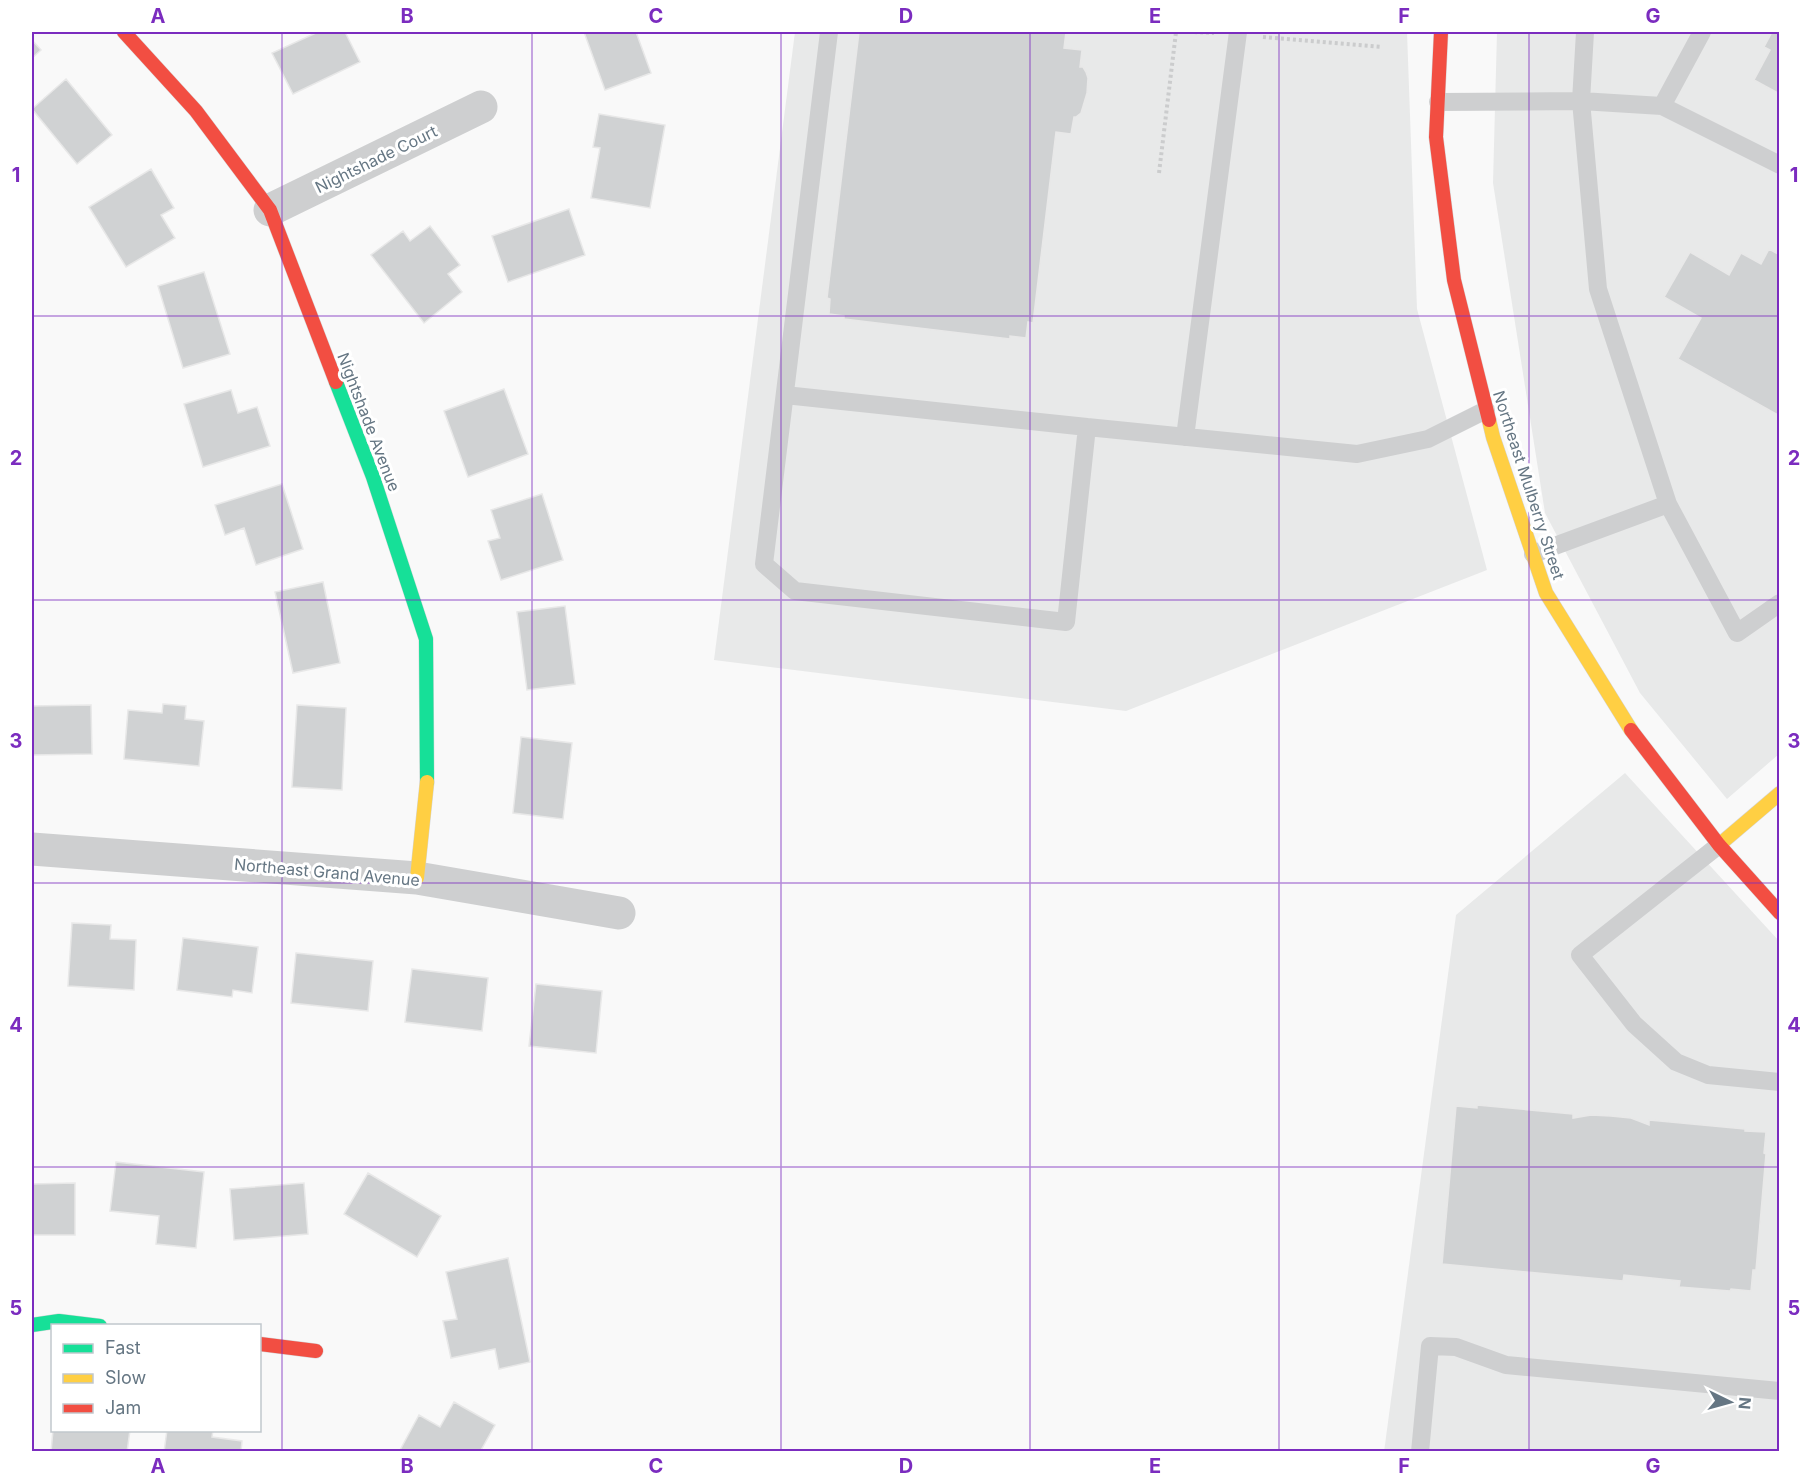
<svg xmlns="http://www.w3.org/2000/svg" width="1811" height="1483" font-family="Inter,sans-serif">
  <rect width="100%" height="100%" fill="#f9f9f9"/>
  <path fill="#e8e9e9" d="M795 32H1407L1417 309 1487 570 1126 711 714 660Z
    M1497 32H1779V754L1727 799 1640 693 1545 513 1493 183Z
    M1625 773 1779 941V1451L1384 1452 1456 915Z"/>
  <path fill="#d0d2d3" stroke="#e8e8e8" stroke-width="1.5" d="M318 32H345L360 62 293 94 272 53Z
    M584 32H636L651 73 605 90Z
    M859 32H1066L1064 48 1082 50 1080 67H1083L1086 72 1088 78 1087 93 1081 113 1076 117H1074L1071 134 1056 132 1033 323 1028 322 1026 338 1010 336V339L844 319V316L829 314 830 299 827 298Z
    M1772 32H1780V94L1754 80 1770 50 1764 47Z
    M32 40 41 50 32 58Z
    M66 79 112 135 77 164 32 109Z
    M599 114 665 125 650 208 591 198 600 148 593 147Z
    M151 169 174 208 161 215 175 238 126 267 89 207Z
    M569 209 585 255 508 282 492 236Z
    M430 226 460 265 448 274 462 292 424 323 371 255 403 231 410 241Z
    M1769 249 1780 255V416L1678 359 1701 318 1664 297 1690 252 1729 275 1741 253 1761 264Z
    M204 272 230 354 183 368 158 286Z
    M504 389 528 454 468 477 444 411Z
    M231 390 238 413 257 407 270 446 203 467 184 404Z
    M282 484 303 549 256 565 244 528 225 535 215 505Z
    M542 494 563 560 501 580 488 541 500 538 491 510Z
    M323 582 340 663 293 673 275 592Z
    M565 606 575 684 527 690 517 612Z
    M163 704 186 706 185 719 204 721 199 766 124 759 128 710 162 713Z
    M91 705 92 754 32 755V706Z
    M297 705 346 708 342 790 292 787Z
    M521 737 572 743 563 819 513 813Z
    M72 923 111 925 110 939 136 940 134 990 68 986Z
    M183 938 258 947 252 993 233 990 232 997 177 990Z
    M296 953 373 961 368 1011 291 1003Z
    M412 969 488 978 482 1031 405 1022Z
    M536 984 602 991 596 1053 529 1046Z
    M1477 1105 1573 1114V1118L1591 1115 1611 1116 1631 1118 1649 1125V1120L1745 1129V1131L1766 1132 1764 1153 1766 1154 1756 1270H1753L1751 1291 1731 1289 1730 1291 1679 1287 1680 1281 1624 1275 1623 1281 1442 1264 1456 1106 1477 1108Z
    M116 1162 204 1172 196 1248 156 1244 159 1216 110 1211Z
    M368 1173 441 1216 417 1257 344 1214Z
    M75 1183V1235H32V1184Z
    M304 1183 308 1234 234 1240 230 1189Z
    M508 1258 530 1362 499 1369 495 1349 451 1358 443 1321 457 1319 446 1272Z
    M454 1402 495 1425 480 1452H399L419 1415 440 1427Z
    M53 1430H130L127 1452H51Z
    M167 1430H213L212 1437 242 1441 241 1452H164Z"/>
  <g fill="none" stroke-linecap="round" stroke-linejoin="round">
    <defs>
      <path id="fast" d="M336 382 373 477 426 639 427 782
        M32 1325 59 1321 100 1326"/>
      <path id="slow" d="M1489 420 1493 437 1546 593 1631 730
        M1719 845 1780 793
        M417 878 427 782"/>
      <path id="jam" d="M124 32 196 111 270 210 336 382
        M1441 32 1436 137 1454 280 1489 420
        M1631 730 1719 845 1780 913
        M260 1344 316 1351"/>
    </defs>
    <use href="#fast" stroke="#d5d6d7" stroke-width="15"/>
    <use href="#slow" stroke="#d5d6d7" stroke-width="15"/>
    <use href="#jam" stroke="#d5d6d7" stroke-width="15"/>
    <path stroke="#cbcccd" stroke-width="4" stroke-dasharray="3 3" stroke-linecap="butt" d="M1194 32 1214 33
      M1263 37 1382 47
      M1159 173 1176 32"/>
    <path stroke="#cecfd0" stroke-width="18" d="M829 32 764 564 795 591 1066 622 1087 427 1357 454 1428 439 1486 410
      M1585 32 1581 101 1662 106
      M1702 32 1662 106 1780 165
      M1438 102 1581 101 1598 289 1668 504
      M785 395 1087 427
      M1185 437 1238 32
      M1533 554 1668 504 1737 633 1780 603
      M1719 845 1580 955 1634 1024 1676 1062 1708 1075 1780 1082
      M1420 1452 1430 1346 1456 1347 1506 1365 1780 1391"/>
    <path stroke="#cecfd0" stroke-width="33" d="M270 210 481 107
      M32 849 417 878 619 913"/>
    <use href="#fast" stroke="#16e098" stroke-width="14"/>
    <use href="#slow" stroke="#ffcf43" stroke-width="14"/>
    <use href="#jam" stroke="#f24e42" stroke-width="14"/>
  </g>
  <path fill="none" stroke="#7b2cbf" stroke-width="1.5" stroke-opacity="0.55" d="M282 32V1452M532 32V1452M781 32V1452M1030 32V1452M1279 32V1452M1529 32V1452M32 316H1780M32 600H1780M32 883H1780M32 1167H1780"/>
  <g text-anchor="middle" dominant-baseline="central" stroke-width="6" stroke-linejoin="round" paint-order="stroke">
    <g font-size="16" fill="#657683" stroke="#fff">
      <text transform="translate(376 159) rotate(-26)">Nightshade Court</text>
      <text transform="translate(369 422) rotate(69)">Nightshade Avenue</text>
      <text transform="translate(1529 485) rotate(72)">Northeast Mulberry Street</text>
      <text transform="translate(327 872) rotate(5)">Northeast Grand Avenue</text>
    </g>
  </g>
  <rect width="1811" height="1483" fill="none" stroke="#ffffff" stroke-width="66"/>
  <rect x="51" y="1324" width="210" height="108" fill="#ffffff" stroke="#c1c8cd" stroke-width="1.5"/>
  <rect x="63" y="1344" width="30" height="9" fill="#16e098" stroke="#c1c8cd" stroke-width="1.5"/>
  <text x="105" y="1354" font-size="18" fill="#657683">Fast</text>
  <rect x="63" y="1374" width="30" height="9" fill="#ffcf43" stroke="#c1c8cd" stroke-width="1.5"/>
  <text x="105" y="1384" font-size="18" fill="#657683">Slow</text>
  <rect x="63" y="1404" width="30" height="9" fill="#f24e42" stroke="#c1c8cd" stroke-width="1.5"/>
  <text x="105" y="1414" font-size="18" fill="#657683">Jam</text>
  <g transform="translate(1730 1402) rotate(95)" stroke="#ffffff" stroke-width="4.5" paint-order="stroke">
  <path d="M0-4.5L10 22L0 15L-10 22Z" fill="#657683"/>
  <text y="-9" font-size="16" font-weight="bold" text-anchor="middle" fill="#657683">N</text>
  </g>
  <rect x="33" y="33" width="1745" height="1417" fill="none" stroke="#7b2cbf" stroke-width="2"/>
  <g font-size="20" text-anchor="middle" font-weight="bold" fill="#7b2cbf">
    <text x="158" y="23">A</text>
    <text x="407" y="23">B</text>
    <text x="656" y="23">C</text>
    <text x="906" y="23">D</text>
    <text x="1155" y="23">E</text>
    <text x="1404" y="23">F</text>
    <text x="1653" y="23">G</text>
    <text x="16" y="182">1</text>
    <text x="1794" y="182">1</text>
    <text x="16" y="465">2</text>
    <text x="1794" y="465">2</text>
    <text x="16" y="748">3</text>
    <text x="1794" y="748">3</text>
    <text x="16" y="1032">4</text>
    <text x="1794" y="1032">4</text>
    <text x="16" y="1315">5</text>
    <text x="1794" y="1315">5</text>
    <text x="158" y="1473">A</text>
    <text x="407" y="1473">B</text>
    <text x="656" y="1473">C</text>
    <text x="906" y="1473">D</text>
    <text x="1155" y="1473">E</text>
    <text x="1404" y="1473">F</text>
    <text x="1653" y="1473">G</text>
  </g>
</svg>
